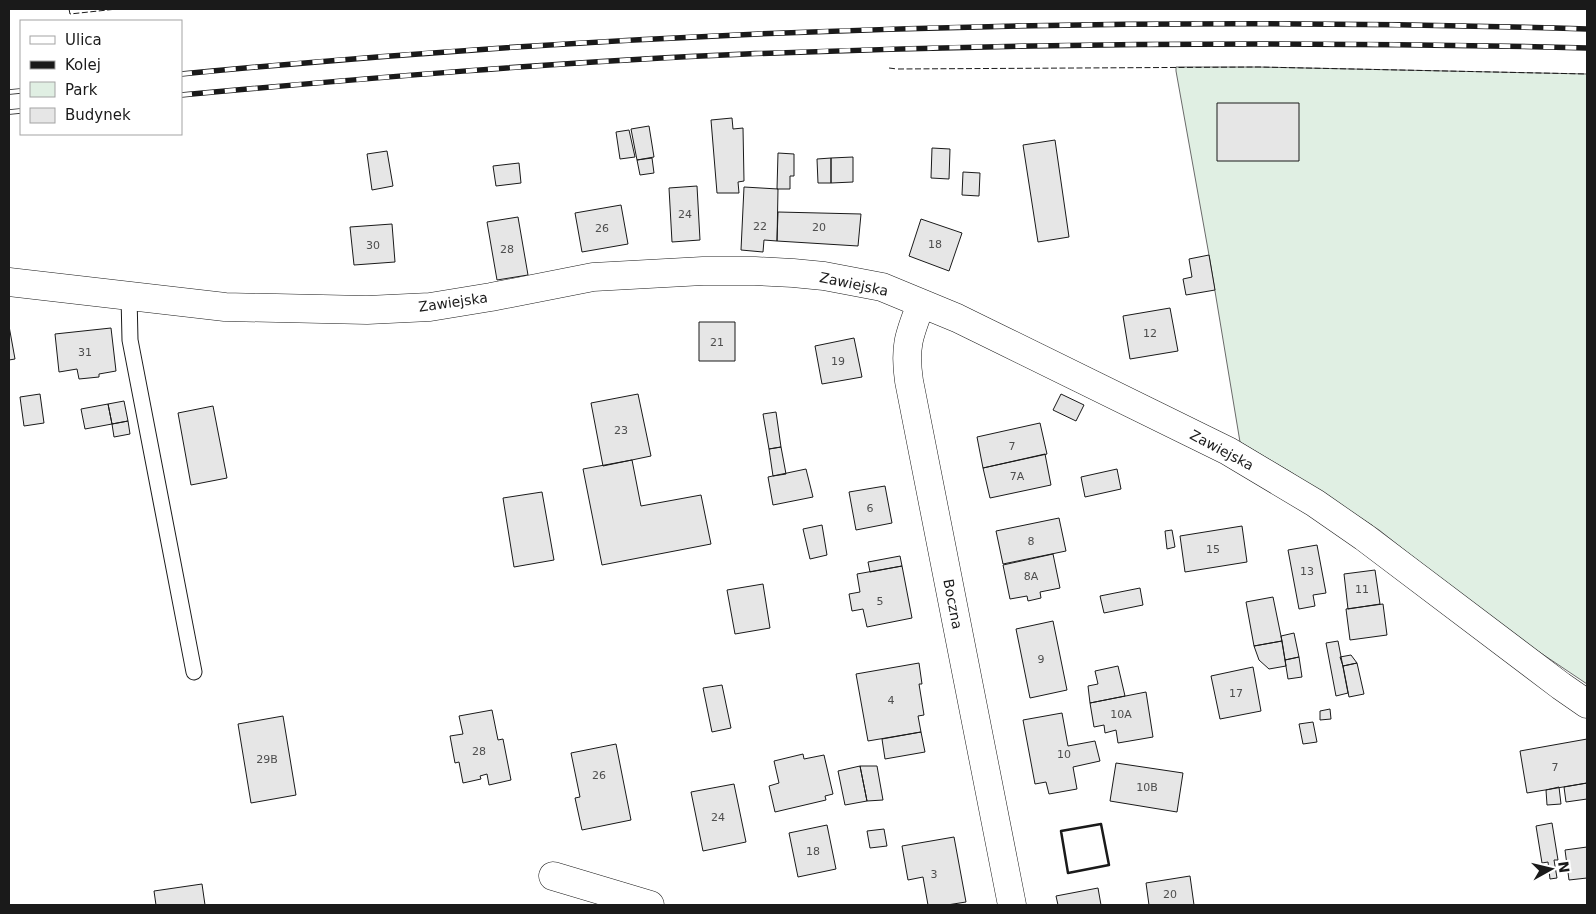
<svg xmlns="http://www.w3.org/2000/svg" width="1596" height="914" font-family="'DejaVu Sans',sans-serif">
  <rect width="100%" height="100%" fill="#fff"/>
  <path fill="#e0efe3" stroke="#6a6a6a" d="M1176 67H1259L1587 74V684L1502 627 1379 530 1289 471 1240 442 1209 255 1176 71Z"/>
  <path fill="#e6e6e6" stroke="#1a1a1a" d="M1217 103H1299V161H1217Z
    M732 118 733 129 743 128 744 181 738 182 739 193H717L711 120Z
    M649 126 654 157 637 160 631 129Z
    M629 130 635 157 620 159 616 132Z
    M1055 140 1069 237 1038 242 1023 145Z
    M932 148 950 149 949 179 931 178Z
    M387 151 393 186 372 190 367 154Z
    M778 153 794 154V176H790V189H777Z
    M853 157V182L831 183V158Z
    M652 158 654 173 640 175 637 160Z
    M831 158V183H818L817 159Z
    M519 163 521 183 496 186 493 166Z
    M963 172 980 173 979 196 962 195Z
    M697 186 700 240 672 242 669 188Z
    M744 187 778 189 777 241 764 240 763 252 741 250Z
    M621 205 628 244 582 252 575 213Z
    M778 212 861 214 858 246 777 241Z
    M518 217 528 275 497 280 487 222Z
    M921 219 962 233 949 271 909 256Z
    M392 224 395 262 354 265 350 227Z
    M1209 255 1215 290 1186 295 1183 279 1192 277 1189 259Z
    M1170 308 1178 351 1130 359 1123 316Z
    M699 322H735V361H699Z
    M9 326 15 359 9 360Z
    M111 328 116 371 99 374V377L79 379 77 369 59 372 55 334Z
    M854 338 862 377 822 384 815 346Z
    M40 394 44 423 24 426 20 397Z
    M638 394 651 456 603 466 591 403Z
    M1061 394 1084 405 1076 421 1053 410Z
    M124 401 128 421 112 424 108 404Z
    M108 404 112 424 85 429 81 409Z
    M213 406 227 478 191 485 178 413Z
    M776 412 781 447 769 449 763 414Z
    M128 421 130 434 114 437 112 424Z
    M1040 423 1047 454 983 468 977 437Z
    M781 447 786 474 773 476 769 449Z
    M1045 454 1051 485 990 498 983 468Z
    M632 460 641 506 701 495 711 544 602 565 583 469Z
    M806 469 813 497 773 505 768 477Z
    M1117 469 1121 489 1085 497 1081 477Z
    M885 486 892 523 856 530 849 492Z
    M542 492 554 560 514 567 503 498Z
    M1059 518 1066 551 1003 564 996 531Z
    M822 525 827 555 810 559 803 529Z
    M1242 526 1247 562 1185 572 1180 536Z
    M1172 530 1175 547 1167 549 1165 531Z
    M1317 545 1326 593 1313 595 1315 606 1299 609 1288 550Z
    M1053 554 1060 588 1040 592 1041 598 1028 601 1027 596 1010 599 1003 565Z
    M900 556 902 566 870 572 868 562Z
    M902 566 912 618 867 627 863 609 852 611 849 594 860 592 857 574Z
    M1375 570 1380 604 1348 609 1344 574Z
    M763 584 770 628 735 634 727 590Z
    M1140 588 1143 605 1104 613 1100 596Z
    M1273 597 1282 641 1254 646 1246 602Z
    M1383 604 1387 635 1350 640 1346 609Z
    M1053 621 1067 690 1030 698 1016 629Z
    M1294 633 1299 657 1285 660 1281 636Z
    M1282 641 1286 666 1269 669 1259 660 1254 646Z
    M1338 641 1348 693 1336 696 1326 643Z
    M1351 655 1357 663 1343 666 1340 657Z
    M1299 657 1302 677 1288 679 1285 660Z
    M919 663 922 684H919L924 715 918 716 921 732 868 741 856 674Z
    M1357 663 1364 694 1349 697 1343 666Z
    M1118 666 1125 696 1090 703 1088 686 1098 684 1095 671Z
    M1253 667 1261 711 1220 719 1211 676Z
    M722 685 731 728 712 732 703 688Z
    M1146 692 1153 737 1118 743 1116 730 1105 733 1104 725 1094 727 1090 703Z
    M1330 709 1331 719 1320 720V711Z
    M492 710 498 740 503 739 511 780 489 785 487 774 480 776 481 779 463 783 459 762 455 763 450 736 463 734 459 716Z
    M1062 713 1068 746 1095 741 1100 761 1073 767 1077 789 1049 794 1046 782 1035 784 1023 720Z
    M283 716 296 795 251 803 238 724Z
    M1313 722 1317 742 1303 744 1299 724Z
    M921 732 925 752 885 759 882 739Z
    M1587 739V783L1527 793 1520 751Z
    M616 744 631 820 582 830 575 798 580 797 571 753Z
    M803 754 804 759 824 755 833 794 825 796 826 800 775 812 769 786 779 783 774 761Z
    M1116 763 1183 773 1177 812 1110 801Z
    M860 766 867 801 845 805 838 771Z
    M860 766H877L883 800 867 801Z
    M1587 783V799L1566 802 1564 787Z
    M734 784 746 842 703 851 691 792Z
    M1559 787 1561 804 1547 805 1546 790Z
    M1552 823 1558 860H1554L1557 878 1550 879 1548 862 1542 863 1536 826Z
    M827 825 836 869 798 877 789 833Z
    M884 829 887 846 870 848 867 831Z
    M954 837 966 902 947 905H928L923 877 908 880 902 846Z
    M1587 847V878L1569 880 1565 850Z
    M1190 876 1194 905H1149L1146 883Z
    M202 884 205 905H156L154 891Z
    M1098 888 1101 905H1058L1056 896Z"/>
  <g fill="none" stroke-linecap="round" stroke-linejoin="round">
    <defs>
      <path id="lane" d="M129 296 130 340 194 672"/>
      <path id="street" d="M9 282 225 307 367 310 430 307 491 297 593 277 703 271H755L793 273 824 276 882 287 957 318 1006 342 1228 451 1315 503 1364 537 1561 686 1587 704
        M921 304C909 335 904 347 909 381L1012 905
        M553 876 650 905"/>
    </defs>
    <use href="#lane" stroke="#1a1a1a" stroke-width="17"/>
    <use href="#street" stroke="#1a1a1a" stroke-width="29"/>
    <use href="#lane" stroke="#fff" stroke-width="15"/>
    <use href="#street" stroke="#fff" stroke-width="28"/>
    <defs>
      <path id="rail" d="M181 74C648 29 1118 15 1587 29
        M9 92 21 91
        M181 95C369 78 557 62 746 54 1026 43 1307 41 1587 48
        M9 112 21 111"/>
    </defs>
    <use href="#rail" stroke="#1a1a1a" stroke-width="5.5"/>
    <use href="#rail" stroke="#fff" stroke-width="4" stroke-dasharray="11" stroke-linecap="butt"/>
    <path stroke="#1a1a1a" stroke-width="1" stroke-dasharray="6 2.5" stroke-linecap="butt" d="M69 9 70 14 117 9
      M889 68 897 69
      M898 69 1259 67 1587 74"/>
    <path stroke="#1a1a1a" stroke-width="2.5" d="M1101 824 1109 865 1068 873 1061 831Z"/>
  </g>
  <g text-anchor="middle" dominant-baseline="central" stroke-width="4" stroke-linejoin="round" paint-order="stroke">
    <g font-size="11" fill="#4d4d4d">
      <text x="685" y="214">24</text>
      <text x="760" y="226">22</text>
      <text x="819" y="227">20</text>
      <text x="602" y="228">26</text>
      <text x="935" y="244">18</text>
      <text x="373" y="245">30</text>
      <text x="507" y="249">28</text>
      <text x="1150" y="333">12</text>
      <text x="717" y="342">21</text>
      <text x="85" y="352">31</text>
      <text x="838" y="361">19</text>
      <text x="621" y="430">23</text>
      <text x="1012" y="446">7</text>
      <text x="1017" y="476">7A</text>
      <text x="870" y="508">6</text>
      <text x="1031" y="541">8</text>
      <text x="1213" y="549">15</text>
      <text x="1307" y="571">13</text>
      <text x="1031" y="576">8A</text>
      <text x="1362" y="589">11</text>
      <text x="880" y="601">5</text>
      <text x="1041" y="659">9</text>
      <text x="1236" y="693">17</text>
      <text x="891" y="700">4</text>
      <text x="1121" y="714">10A</text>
      <text x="479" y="751">28</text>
      <text x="1064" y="754">10</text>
      <text x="267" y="759">29B</text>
      <text x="1555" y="767">7</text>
      <text x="599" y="775">26</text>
      <text x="1147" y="787">10B</text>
      <text x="718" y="817">24</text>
      <text x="813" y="851">18</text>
      <text x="934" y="874">3</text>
      <text x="1170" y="894">20</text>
    </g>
    <g font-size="14" fill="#1a1a1a" stroke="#fff">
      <text transform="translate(854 284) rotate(12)">Zawiejska</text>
      <text transform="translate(453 302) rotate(-8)">Zawiejska</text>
      <text transform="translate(1222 450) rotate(28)">Zawiejska</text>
      <text transform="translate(953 604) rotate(79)">Boczna</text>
    </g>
  </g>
  <rect width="1596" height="914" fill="none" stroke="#1a1a1a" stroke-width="20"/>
  <rect x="20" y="20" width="162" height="115" fill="#ffffff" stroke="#a3a3a3"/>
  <rect x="30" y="36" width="25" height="8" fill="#ffffff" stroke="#a3a3a3"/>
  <text x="65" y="45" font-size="15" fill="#1a1a1a">Ulica</text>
  <rect x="30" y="61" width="25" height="8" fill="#1a1a1a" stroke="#a3a3a3"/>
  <text x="65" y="70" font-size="15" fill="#1a1a1a">Kolej</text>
  <rect x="30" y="82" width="25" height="15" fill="#e0efe3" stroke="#a3a3a3"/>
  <text x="65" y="95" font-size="15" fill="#1a1a1a">Park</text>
  <rect x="30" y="108" width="25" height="15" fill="#e6e6e6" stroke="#a3a3a3"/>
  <text x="65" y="120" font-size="15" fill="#1a1a1a">Budynek</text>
  <g transform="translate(1551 869) rotate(82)" stroke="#ffffff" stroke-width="4" paint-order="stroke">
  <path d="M0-4L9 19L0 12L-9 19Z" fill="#1a1a1a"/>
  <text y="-8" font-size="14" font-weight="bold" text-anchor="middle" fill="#1a1a1a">N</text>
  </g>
</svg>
